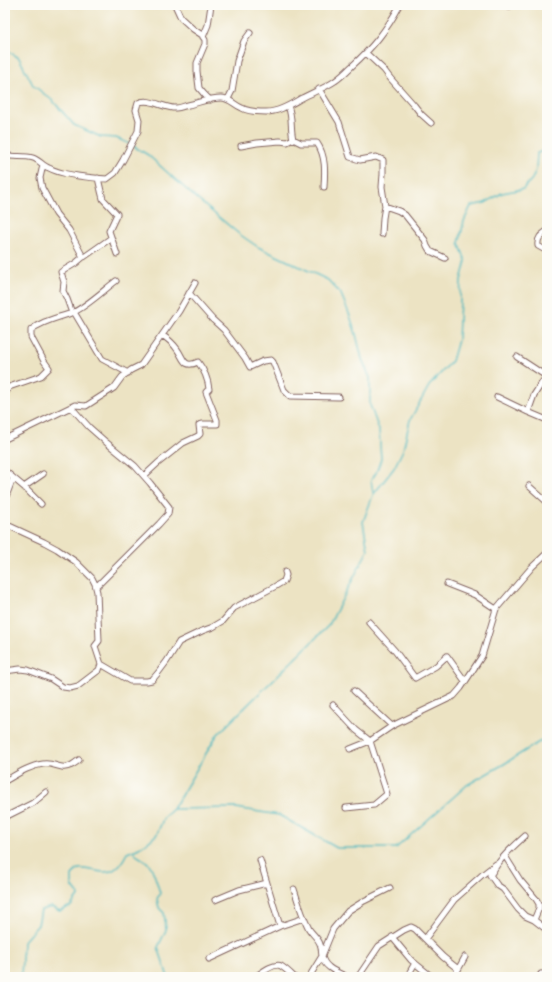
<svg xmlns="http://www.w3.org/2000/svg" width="552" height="982" font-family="'Sorts Mill Goudy',serif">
  <rect width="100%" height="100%" fill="#fdfcf7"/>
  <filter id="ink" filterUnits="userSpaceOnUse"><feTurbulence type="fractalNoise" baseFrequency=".025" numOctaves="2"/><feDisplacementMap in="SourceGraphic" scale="8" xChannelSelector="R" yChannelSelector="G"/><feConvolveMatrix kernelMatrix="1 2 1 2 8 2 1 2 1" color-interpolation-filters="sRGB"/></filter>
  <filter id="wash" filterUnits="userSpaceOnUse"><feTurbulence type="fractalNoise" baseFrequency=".012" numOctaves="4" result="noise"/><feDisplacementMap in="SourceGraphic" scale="16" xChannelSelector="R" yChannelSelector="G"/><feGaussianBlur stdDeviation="0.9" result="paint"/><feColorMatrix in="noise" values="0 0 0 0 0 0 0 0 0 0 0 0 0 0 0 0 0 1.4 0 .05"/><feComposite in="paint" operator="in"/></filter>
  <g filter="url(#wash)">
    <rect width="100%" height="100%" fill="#ece3c3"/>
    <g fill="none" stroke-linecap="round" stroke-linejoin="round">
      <path stroke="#48b7bf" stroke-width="1.5" d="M5 49 19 58 33 85 53 101 74 125 101 137 116 138 130 144
        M133 146 148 155 197 199 239 234 258 247 328 280 341 294 350 316 356 334 362 359 370 378V405L379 430 381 459 376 473 371 480 373 493
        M173 809 236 808 279 815 337 848H396L467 785 504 764 547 737
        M133 851C136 857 143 858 148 863 152 866 158 886 160 893L157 899 159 908 164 913 165 921 166 930 158 947 168 977
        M21 977 23 942 38 925 41 910 51 907 60 911 71 906 79 895 72 886V875C74 873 77 870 79 869 83 868 89 870 92 870 111 875 118 871 127 853L137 849 147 843 157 834 164 817 173 809 217 735 329 625 368 550 363 522 373 495 394 468 403 450 410 420 429 386 452 361 458 340 461 280 466 261 459 243 464 221 471 206 485 203 502 193 523 189 532 179 536 170 537 153 547 150"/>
    </g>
  </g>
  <g filter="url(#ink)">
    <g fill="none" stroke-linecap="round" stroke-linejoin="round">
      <defs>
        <path id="street" d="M175 5 181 18 193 29 202 35 205 40V44L197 63V71L199 88 204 94 210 100
          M500 5 510 6 513 5
          M203 37 208 25 211 5
          M366 53 384 70 390 78 414 105 421 114 431 123
          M319 89 339 122 350 157 360 160 376 157 383 160V174L382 187 385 206 383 218 382 234
          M228 99 232 91 237 61 244 41 250 33
          M288 106C293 118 290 127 293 139L301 143H317C326 156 325 172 324 187
          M241 146 257 143 280 141 287 142 293 139
          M5 155C14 158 24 155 33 158 39 160 43 166 49 168 62 175 92 178 107 179L115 173 123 160 138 131 139 120 136 110 138 103C149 97 165 109 176 108 180 108 184 106 188 105 198 103 210 98 221 98 230 98 234 105 242 108 249 112 258 112 266 112 279 112 291 104 302 98 313 92 325 88 335 81 341 77 346 72 351 67 373 47 386 31 400 5
          M43 165 40 178 42 188 56 214 69 230 83 257H84L111 238
          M98 178 101 191 103 199 117 214 109 231 117 254
          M385 206 399 211 405 215 425 240 427 246 430 251 445 258
          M547 231C541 235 537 238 538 246L547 251
          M189 293 212 319 224 330 245 358 250 367 263 361 271 360 273 362 284 390 290 396 339 397
          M74 312 102 359 128 373
          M72 313 67 299 63 291 64 282 61 272 76 263 83 257
          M517 357 546 376
          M5 391 7 390 9 387 41 376 49 368 44 361 31 337V330C43 320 59 318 74 312 87 306 104 290 116 281
          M497 397 528 412 547 420
          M71 407 89 427 107 443 135 466 150 483 169 507 168 514 159 524 96 587
          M528 412 534 395 547 375
          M5 439 75 405 86 406 114 388 122 377 131 370 141 365 179 311 195 283
          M5 471 24 487
          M144 476 158 463 183 443 198 436 200 434 199 425 203 424H217V420L206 392 209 389C208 379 204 370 198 362 183 369 184 358 177 349 173 343 168 339 162 335
          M529 486 547 502
          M5 499 13 478
          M41 504 24 487 43 474
          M5 524 44 542 57 549 76 562 92 578 95 584 97 592 99 641 95 646 101 664 99 670 78 686 70 688 63 687 51 679 28 670 20 669 5 671
          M447 584 475 595 496 609
          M369 622 395 651 415 678 436 666 447 656 465 681
          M101 664 130 681H147L152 680 158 673 167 661 179 642 202 631 213 627 223 621 234 608 274 587 284 581 286 575 285 572
          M354 691 392 726
          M333 705 356 730 370 741 387 794 374 805 346 808
          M350 749 370 741 392 726 454 696 461 688 482 656 496 609 532 567 547 553
          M5 781C17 774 29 766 43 764 52 763 55 766 62 767 69 768 74 764 79 760
          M5 817 33 803 46 792
          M525 836C516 844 507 852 500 861 496 865 494 871 490 875L497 885 503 889 518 909 525 916 534 920 547 930
          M505 856 520 880 536 899 539 904V908L534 920
          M260 860 280 926
          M294 889C298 902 302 916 309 929 312 934 318 938 320 944 322 948 321 952 322 956 324 968 337 972 347 977
          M215 900 239 890 267 883
          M392 937 411 960 432 977
          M425 939 454 900 482 875 496 864
          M209 959 280 926 304 918
          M541 974 543 977
          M5 975 7 977
          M255 977C261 973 275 962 281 966 286 969 290 973 294 977
          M309 977 322 956 333 929 348 911 364 901 390 888
          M358 977 379 946 404 930 411 927 415 929 443 957 458 969
          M407 977 415 963
          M454 977 465 957"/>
      </defs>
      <use href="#street" stroke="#836460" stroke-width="7"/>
      <use href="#street" stroke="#fff" stroke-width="5"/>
    </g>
  </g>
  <rect width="552" height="982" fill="none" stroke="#fdfcf7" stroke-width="20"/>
</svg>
